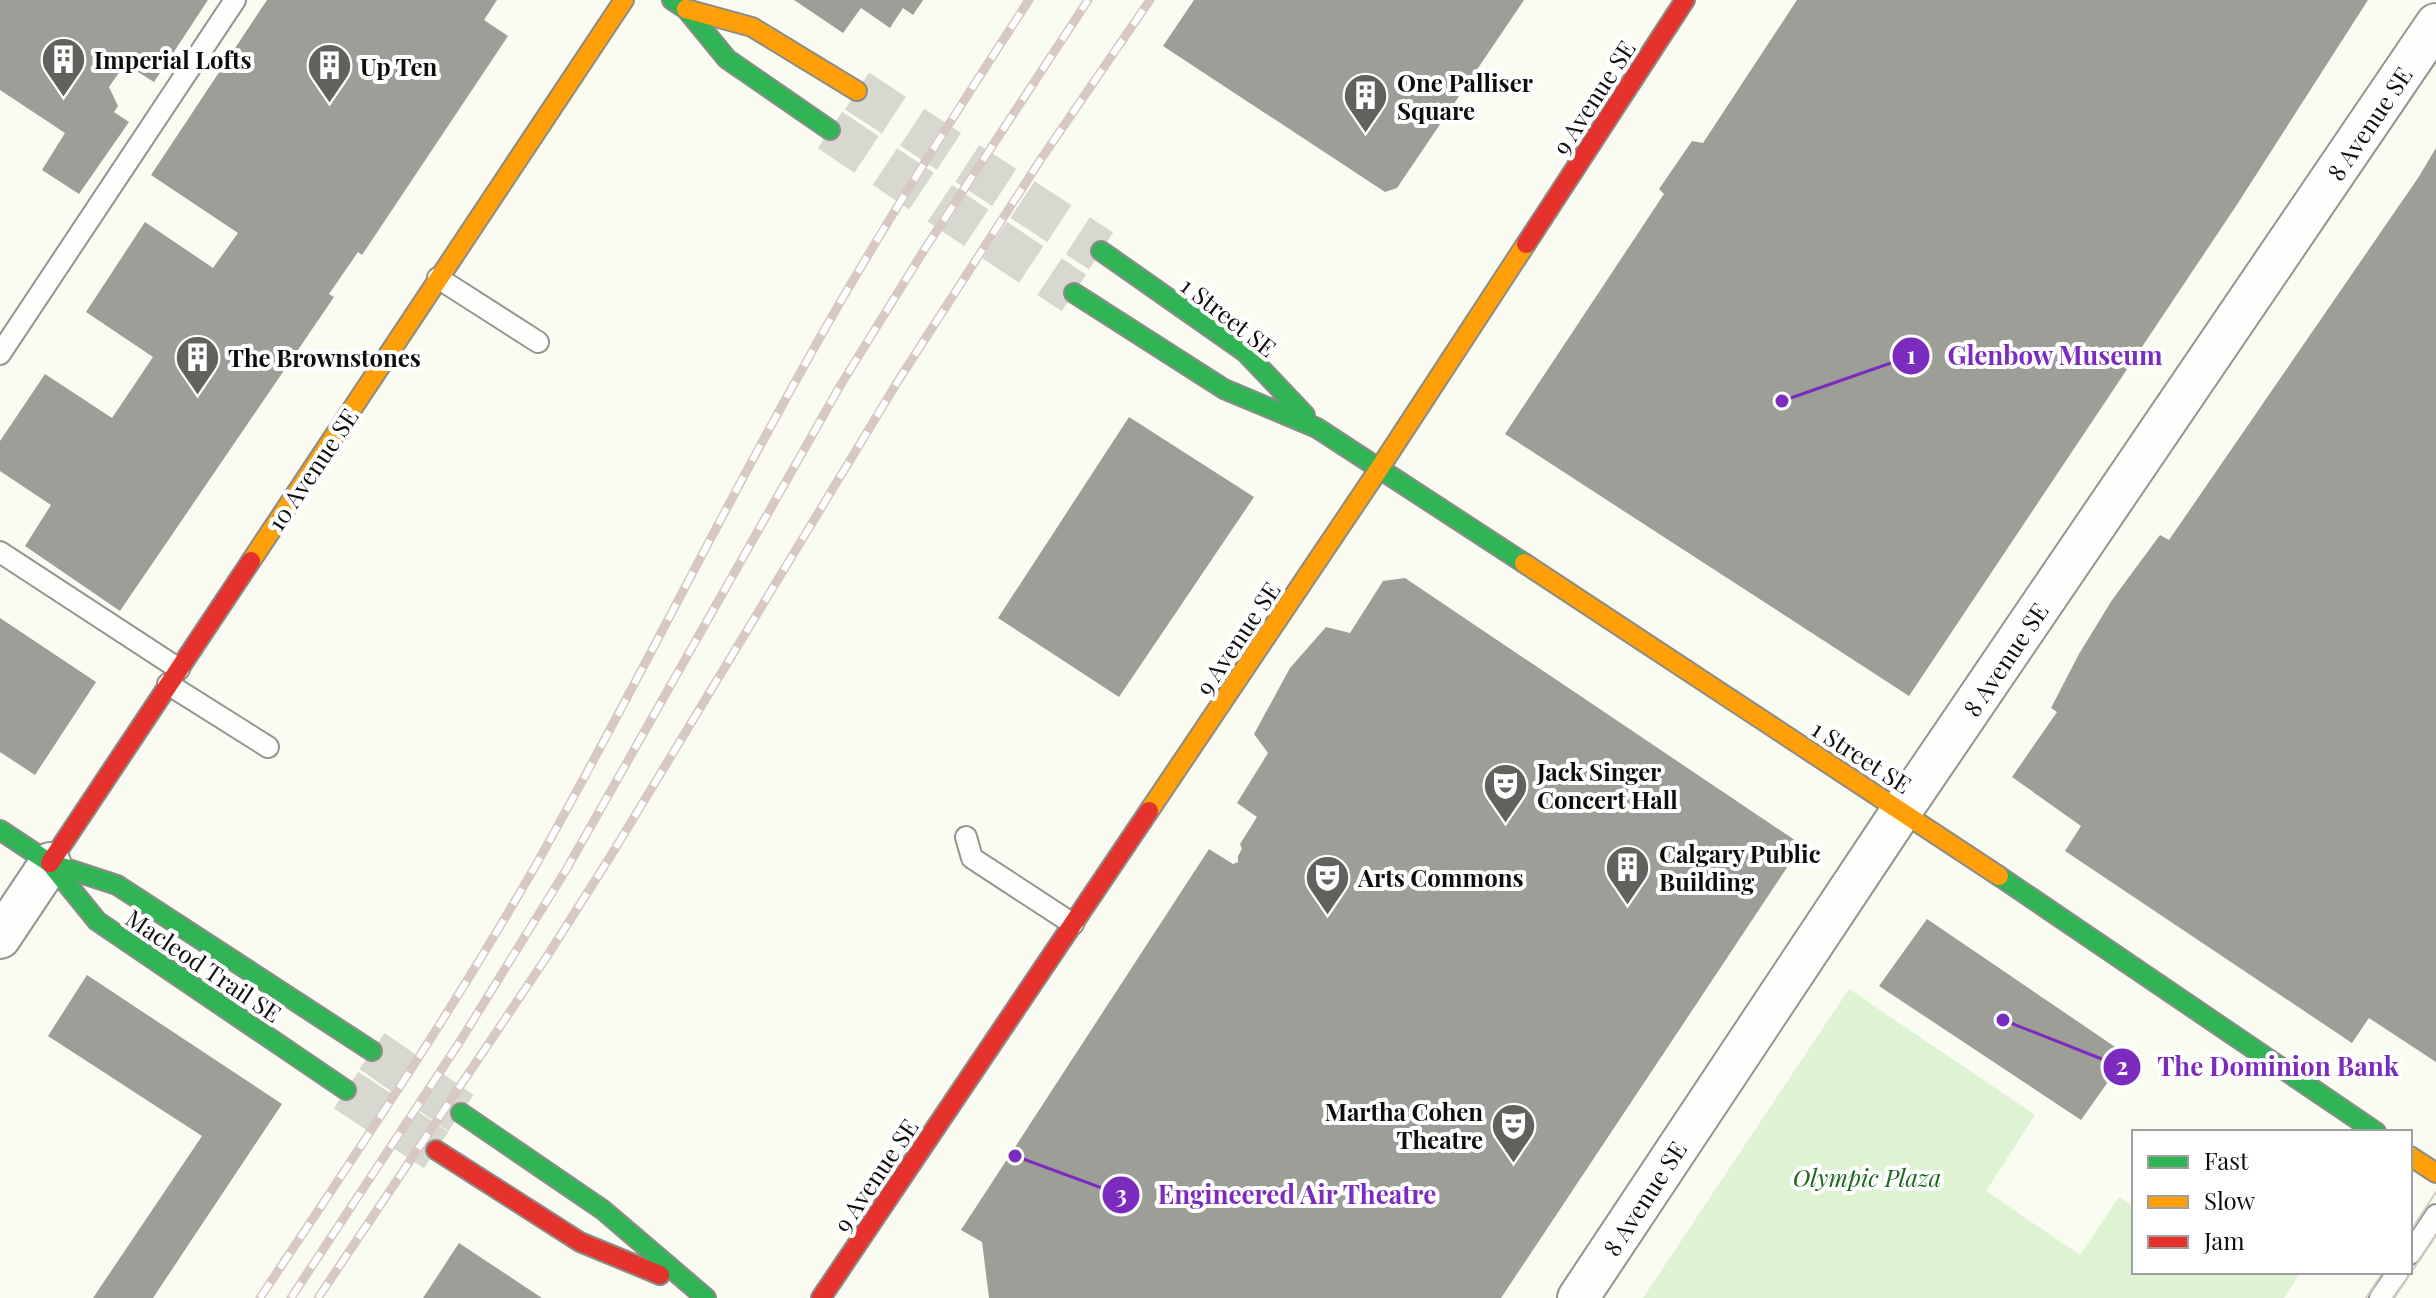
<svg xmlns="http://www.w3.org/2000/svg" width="2436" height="1298" font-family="'Playfair Display',serif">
  <rect width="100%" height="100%" fill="#fafcf2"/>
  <path fill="#ddf3d2" d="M1849 989 2035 1115 1986 1191 2080 1255 2119 1197 2134 1207V1272H2301L2284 1298H1643Z"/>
  <path fill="#9e9e98" d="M0 0H208L154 82 125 64 109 87 118 106 114 112 129 122 79 194 42 170 65 133 0 90Z
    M267 0H497L484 20 508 36 362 255 358 252 329 294 334 297 120 611 25 546 51 505 0 471V441L45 374 112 418 153 357 86 312 145 222 213 268 238 233 151 175Z
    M794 0H923L913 15 903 8 890 28 861 8 843 33Z
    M1194 0H1524L1397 188 1385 192 1163 46Z
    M1797 0H2368L2238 203 1909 696 1505 434 1664 194 1659 189 1692 141 1703 143Z
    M2436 148V1062L2369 1018 2352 1043 2065 851 2081 826 2012 777 2057 712 2051 708 2079 654 2112 600 2160 535 2169 540 2418 178Z
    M1129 417 1254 497 1119 697 998 618Z
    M1405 578 1802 845 1501 1298H989L982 1242 961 1230 1209 849 1233 864 1238 862V856L1242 849 1240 844 1257 817 1237 803 1268 753 1254 734 1290 668 1326 627 1350 633 1383 581Z
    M0 618 96 682 35 775 0 752Z
    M1927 919 2127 1055 2081 1120 1879 986Z
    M87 975 282 1104 153 1298H93L202 1136 48 1036Z
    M459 1243 542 1298H423Z"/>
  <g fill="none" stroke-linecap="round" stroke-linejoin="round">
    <path stroke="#d7d8d0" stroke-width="44" stroke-dasharray="44 22" stroke-linecap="butt" d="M857 91 1101 251
      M830 130 1074 293
      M372 1051 461 1113
      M346 1090 436 1150"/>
    <defs>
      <path id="lane" d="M438 278 538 342
        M0 354 235 0
        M0 552 179 669
        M168 684 268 747
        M966 837 972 858 1073 924
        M2410 1254 2436 1215
        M2380 1298 2398 1272"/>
      <path id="street" d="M0 938 50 863
        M1578 1298 1902 810 2436 24"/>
      <path id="fast" d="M672 0 686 9 727 59 830 130
        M1101 251 1245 352 1305 415
        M1074 293 1224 389 1317 428 1524 563
        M0 830 50 863 117 885 372 1051
        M50 863 97 921 346 1090
        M1999 876 2376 1132
        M461 1113 603 1210 706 1298"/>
      <path id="slow" d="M686 9 752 27 857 91
        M251 561 624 0
        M1524 563 1999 876
        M1149 811 1379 469 1526 244
        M2410 1156 2436 1173"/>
      <path id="jam" d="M1526 244 1685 0
        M50 863 251 561
        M436 1150 580 1242 660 1275
        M821 1298 1149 811"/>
    </defs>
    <use href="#lane" stroke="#949591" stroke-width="24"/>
    <use href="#street" stroke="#949591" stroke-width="44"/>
    <use href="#fast" stroke="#8b8c87" stroke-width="22"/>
    <use href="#slow" stroke="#8b8c87" stroke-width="22"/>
    <use href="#jam" stroke="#8b8c87" stroke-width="22"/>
    <use href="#lane" stroke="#fefffd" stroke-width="20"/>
    <use href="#street" stroke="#fefffd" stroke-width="40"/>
    <use href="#fast" stroke="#30b455" stroke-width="18"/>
    <use href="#slow" stroke="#ff9f0a" stroke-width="18"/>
    <use href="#jam" stroke="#e5322d" stroke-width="18"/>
    <path stroke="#d8c8c3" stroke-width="2" d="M2410 1232 2436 1192
      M2366 1298 2383 1272
      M2394 1298 2436 1235"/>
    <defs>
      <path id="rail" d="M260 1298C355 1155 452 1012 537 863 628 702 709 536 799 375 870 246 949 123 1029 0
        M291 1298 459 1043 566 870 840 386 926 247 1088 0
        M318 1298 546 958 610 857 898 381 1041 159 1150 0"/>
    </defs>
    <use href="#rail" stroke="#d8c8c3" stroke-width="9"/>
    <use href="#rail" stroke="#fff" stroke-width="6" stroke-dasharray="18" stroke-linecap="butt"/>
  </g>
  <defs>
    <symbol id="building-pin" viewBox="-11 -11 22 30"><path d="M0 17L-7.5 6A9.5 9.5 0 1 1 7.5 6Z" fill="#61615e" stroke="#fff"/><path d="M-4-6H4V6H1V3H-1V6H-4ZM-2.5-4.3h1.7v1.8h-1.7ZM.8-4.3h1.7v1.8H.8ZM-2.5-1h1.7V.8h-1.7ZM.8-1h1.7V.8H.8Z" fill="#fff"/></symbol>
    <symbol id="theatre-pin" viewBox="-11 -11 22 30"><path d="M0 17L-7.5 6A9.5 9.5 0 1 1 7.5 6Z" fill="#61615e" stroke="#fff"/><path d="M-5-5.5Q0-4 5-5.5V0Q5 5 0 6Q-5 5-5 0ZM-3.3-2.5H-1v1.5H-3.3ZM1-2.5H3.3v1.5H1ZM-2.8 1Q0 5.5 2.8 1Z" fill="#fff"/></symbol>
  </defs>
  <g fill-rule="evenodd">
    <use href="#building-pin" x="38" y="34" width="51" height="69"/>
    <use href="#building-pin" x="304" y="40" width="51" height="69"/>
    <use href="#building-pin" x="1340" y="70" width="51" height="69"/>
    <use href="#building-pin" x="172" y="332" width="51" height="69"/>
    <use href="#theatre-pin" x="1480" y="760" width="51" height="69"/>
    <use href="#building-pin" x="1602" y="842" width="51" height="69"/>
    <use href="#theatre-pin" x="1302" y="852" width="51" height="69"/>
    <use href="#theatre-pin" x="1488" y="1100" width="51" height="69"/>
  </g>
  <g text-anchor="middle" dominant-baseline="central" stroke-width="8" stroke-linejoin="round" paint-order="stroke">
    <g font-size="24" font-weight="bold" fill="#0e0e0e" stroke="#fff" text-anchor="start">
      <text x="94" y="59">Imperial Lofts</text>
      <text x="360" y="66">Up Ten</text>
      <text x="1397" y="82">One Palliser<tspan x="1397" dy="28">Square</tspan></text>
      <text x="228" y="357">The Brownstones</text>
      <text x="1537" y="771">Jack Singer<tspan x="1537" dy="28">Concert Hall</tspan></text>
      <text x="1659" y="853">Calgary Public<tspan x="1659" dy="28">Building</tspan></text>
      <text x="1358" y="877">Arts Commons</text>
      <text x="1483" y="1111" text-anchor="end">Martha Cohen<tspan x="1483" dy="28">Theatre</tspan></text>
    </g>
    <g font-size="24" fill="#0e0e0e" stroke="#fff">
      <text transform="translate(1593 97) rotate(-57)">9 Avenue SE</text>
      <text transform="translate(2369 123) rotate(-56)">8 Avenue SE</text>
      <text transform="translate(1229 316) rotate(38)">1 Street SE</text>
      <text transform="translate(312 469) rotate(-56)">10 Avenue SE</text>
      <text transform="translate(1237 638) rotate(-56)">9 Avenue SE</text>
      <text transform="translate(2005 659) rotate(-56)">8 Avenue SE</text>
      <text transform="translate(1862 756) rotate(33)">1 Street SE</text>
      <text transform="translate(204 965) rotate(34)">Macleod Trail SE</text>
      <text transform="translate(875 1175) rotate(-56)">9 Avenue SE</text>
      <text transform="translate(1644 1198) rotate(-57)">8 Avenue SE</text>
    </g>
    <g font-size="24" font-style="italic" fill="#1b691d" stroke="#fff">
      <text x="1867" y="1177">Olympic Plaza</text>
    </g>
  </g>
  <path fill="none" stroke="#7b2cbf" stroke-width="3" d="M1782 401L1911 356M2003 1020L2122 1067M1015 1156L1121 1195"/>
  <g fill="#7b2cbf" stroke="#fff" stroke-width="3">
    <circle cx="1782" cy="401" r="8"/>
    <circle cx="2003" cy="1020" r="8"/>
    <circle cx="1015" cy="1156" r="8"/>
    <circle cx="1911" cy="356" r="20"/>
    <circle cx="2122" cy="1067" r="20"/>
    <circle cx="1121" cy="1195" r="20"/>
  </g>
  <g font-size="24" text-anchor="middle" font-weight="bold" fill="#fff">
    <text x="1911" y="364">1</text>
    <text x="2122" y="1075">2</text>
    <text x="1121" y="1203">3</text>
  </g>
  <g font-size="26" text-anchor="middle" font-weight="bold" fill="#7b2cbf" stroke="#fff" stroke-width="8" stroke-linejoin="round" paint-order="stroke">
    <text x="2055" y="365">Glenbow Museum</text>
    <text x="2278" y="1076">The Dominion Bank</text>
    <text x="1297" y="1204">Engineered Air Theatre</text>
  </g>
  <rect x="2132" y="1130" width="280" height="144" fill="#ffffff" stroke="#9f9f9f" stroke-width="2"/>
  <rect x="2148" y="1156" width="40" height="12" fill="#30b455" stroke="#9f9f9f" stroke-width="2"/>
  <text x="2204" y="1170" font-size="24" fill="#0e0e0e">Fast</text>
  <rect x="2148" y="1196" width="40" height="12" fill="#ff9f0a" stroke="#9f9f9f" stroke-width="2"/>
  <text x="2204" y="1210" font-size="24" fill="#0e0e0e">Slow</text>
  <rect x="2148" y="1236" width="40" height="12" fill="#e5322d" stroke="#9f9f9f" stroke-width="2"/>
  <text x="2204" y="1250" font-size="24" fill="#0e0e0e">Jam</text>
</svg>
